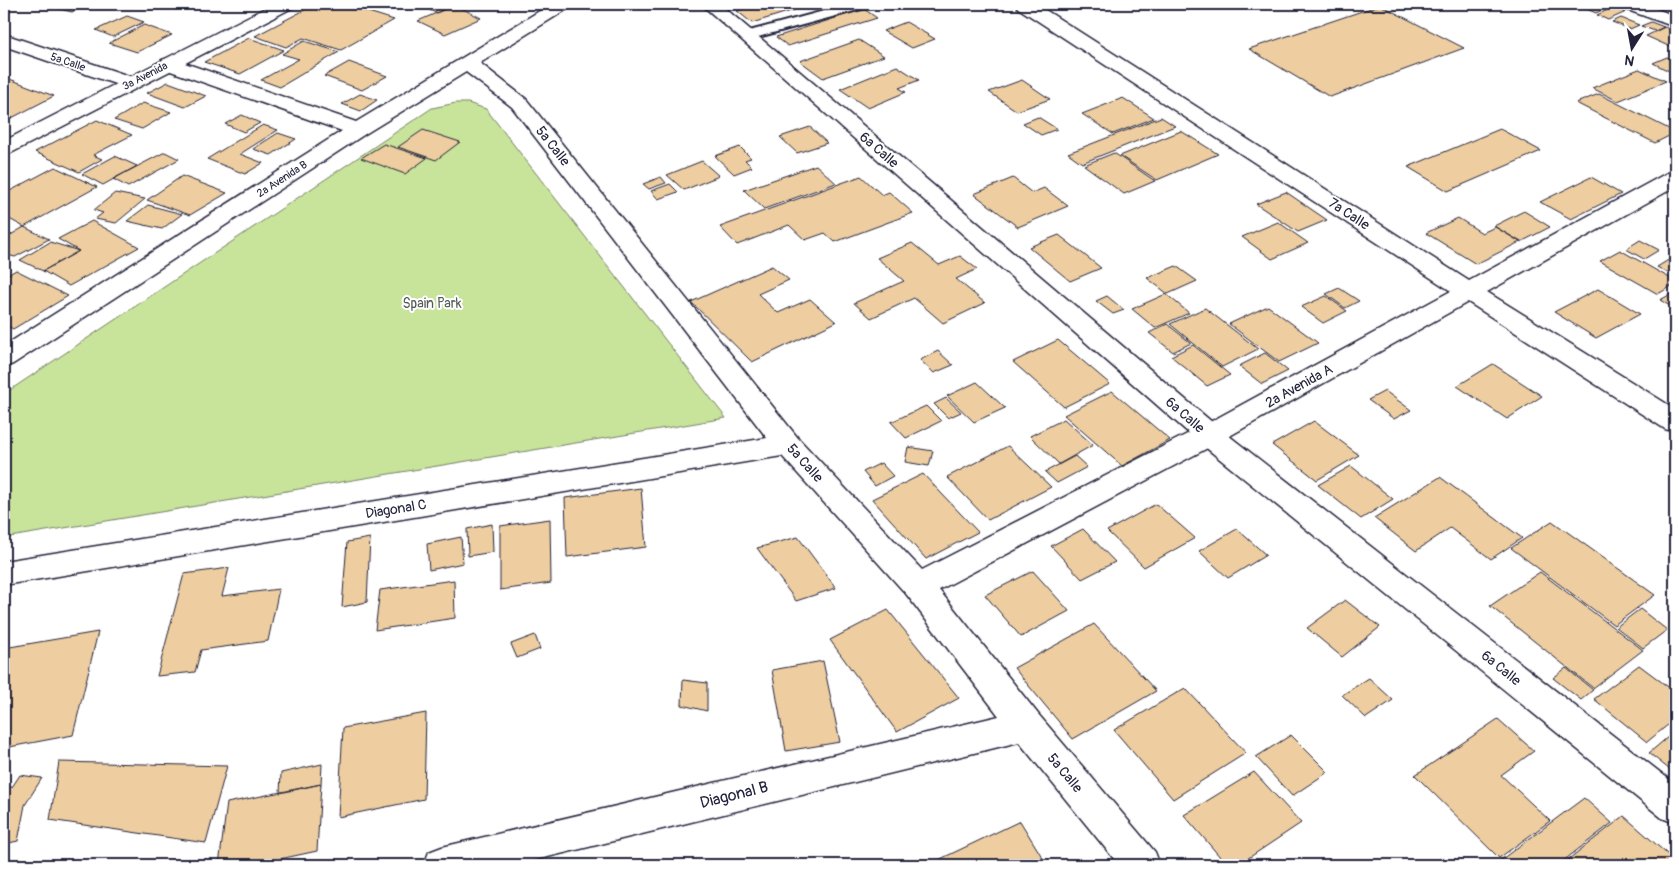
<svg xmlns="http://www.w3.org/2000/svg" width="1679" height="869" font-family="Pangolin,sans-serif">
  <rect width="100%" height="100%" fill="#fff"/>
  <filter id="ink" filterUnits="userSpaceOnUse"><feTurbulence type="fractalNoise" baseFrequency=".02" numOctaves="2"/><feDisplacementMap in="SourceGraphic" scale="10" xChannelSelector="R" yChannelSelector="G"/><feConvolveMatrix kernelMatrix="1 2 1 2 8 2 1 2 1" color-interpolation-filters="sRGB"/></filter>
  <g filter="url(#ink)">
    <path fill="#c8e39a" stroke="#75826a" d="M456 103H468L486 109 726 418 4 538V394L432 108Z"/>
    <path fill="#eecea0" stroke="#22223b" d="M46 4H88L72 12 43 5Z
      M316 4H343L394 20 341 50 303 38 286 47 255 36Z
      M349 4H388L373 12Z
      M430 4H454L436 13 423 7Z
      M762 4H814L752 23 737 11Z
      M1190 4H1215L1197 9Z
      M1575 4H1609L1612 5 1596 13Z
      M455 5 481 18 445 34 418 21Z
      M1380 5 1464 48 1330 97 1249 49Z
      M1614 7 1626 12 1608 20 1597 15Z
      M864 9 877 18 788 46 776 37Z
      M127 16 144 22 113 37 96 30Z
      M1621 18 1639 25 1630 29 1612 22Z
      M906 22 935 39 912 48 883 31Z
      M1651 22 1664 27 1655 31 1641 26Z
      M144 25 172 35 137 52 109 43Z
      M1665 27 1675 32V49L1646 36Z
      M249 38 284 50 240 74 204 62Z
      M859 40 884 56 823 78 800 61Z
      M304 41 339 52 280 87 261 80 299 59 282 54Z
      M1667 57 1675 61V74L1653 63Z
      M349 62 387 76 362 90 324 76Z
      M897 66 919 80 899 88 906 92 868 108 840 89Z
      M1639 69 1666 81 1618 101 1592 88Z
      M7 78 54 96 4 122V105L7 103 4 102V80Z
      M1022 80 1050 99 1017 111 989 92Z
      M168 82 206 96 185 107 147 93Z
      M360 94 377 100 361 111 342 104Z
      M1599 94 1675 132V133L1655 143 1576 103Z
      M1123 98 1154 118 1113 134 1082 114Z
      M143 103 171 112 142 129 114 120Z
      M242 115 260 123 244 132 225 124Z
      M1038 117 1057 129 1041 135 1023 123Z
      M1161 117 1175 126 1082 163 1068 153Z
      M97 120 132 135 93 155 102 159 79 172 35 152Z
      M263 125 278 130 240 154 263 163 245 174 207 159Z
      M810 127 827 143 797 153 780 137Z
      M1500 129 1541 151 1448 191 1408 167Z
      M423 130 460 142 436 160 398 147Z
      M1181 131 1218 154 1157 180 1120 156Z
      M278 133 296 139 271 155 253 149Z
      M384 144 427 158 405 174 361 158Z
      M740 147 751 158 745 160 752 167 734 174 715 156Z
      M165 152 179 159 128 187 113 179Z
      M1114 153 1155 181 1124 194 1084 165Z
      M115 156 137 166 103 185 82 174Z
      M702 161 719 176 684 190 667 175Z
      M816 165 836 183 764 209 744 190Z
      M55 167 97 187 24 227 4 216V190L8 192Z
      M182 176 227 193 190 215 147 200Z
      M861 176 882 195 889 192 913 213 835 242 825 233 805 240 789 225 737 245 720 227Z
      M661 177 666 183 649 189 643 184Z
      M1591 177 1621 194 1571 219 1540 202Z
      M1013 178 1032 193 1044 188 1068 206 1018 227 974 194Z
      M670 184 678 192 658 199 651 191Z
      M1286 192 1327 220 1298 232 1256 204Z
      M115 193 145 199 116 223 95 219 103 213 94 210Z
      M148 205 182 214 162 229 127 221Z
      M1524 211 1550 227 1521 242 1494 226Z
      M1458 218 1482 233 1495 227 1520 242 1476 264 1426 233Z
      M92 221 139 247 69 286 43 271 79 251 58 239Z
      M1278 222 1308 243 1272 259 1242 237Z
      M24 227 49 239 15 257 4 254V239Z
      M1059 235 1101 268 1070 281 1029 247Z
      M1640 240 1659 250 1644 259 1626 249Z
      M50 242 79 251 43 271 20 260Z
      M912 243 939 265 960 256 977 269 956 279 985 303 943 323 914 298 871 318 854 303 904 281 877 258Z
      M1620 250 1675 281V284L1658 294 1600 261Z
      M1675 256V277L1657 267Z
      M772 266 789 280 758 294 778 313 810 299 836 322 752 362 691 302Z
      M1176 266 1197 281 1168 294 1147 278Z
      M16 270 68 296 13 329 4 324V277Z
      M1339 288 1359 301 1345 308 1326 294Z
      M1598 289 1640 314 1596 338 1554 312Z
      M1675 292V309L1660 300Z
      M1166 294 1189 313 1155 328 1132 309Z
      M1107 296 1124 310 1113 314 1096 301Z
      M1326 296 1347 311 1323 323 1301 307Z
      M1268 306 1318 343 1279 362 1229 324Z
      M1205 308 1258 349 1222 367 1170 324Z
      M1167 324 1191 343 1173 352 1149 333Z
      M1058 340 1110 384 1064 407 1013 362Z
      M1193 345 1230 375 1207 386 1171 356Z
      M938 351 953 365 934 373 920 360Z
      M1265 353 1288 371 1262 384 1239 366Z
      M1493 364 1542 396 1507 419 1457 386Z
      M977 382 1005 408 974 422 947 396Z
      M1112 391 1170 440 1122 466 1064 415Z
      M1385 391 1411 410 1394 419 1368 400Z
      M946 398 961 412 948 418 934 404Z
      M926 406 941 421 906 438 891 422Z
      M1064 419 1093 445 1059 464 1030 436Z
      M1314 421 1359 455 1317 480 1272 445Z
      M1008 446 1051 487 988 520 947 477Z
      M908 447 933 451 929 466 905 462Z
      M1075 456 1087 467 1057 483 1045 472Z
      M881 463 893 476 875 486 863 472Z
      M1351 466 1393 499 1361 519 1318 485Z
      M923 474 978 532 926 559 872 499Z
      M1440 477 1522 538 1491 559 1450 528 1416 551 1374 518Z
      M641 488 646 547 567 557 565 498Z
      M1156 504 1195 538 1144 567 1107 531Z
      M550 519 551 583 500 590V526Z
      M1552 521 1655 595 1614 625 1511 548Z
      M492 524 493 552 468 556 467 529Z
      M1083 529 1115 562 1082 579 1051 546Z
      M1237 529 1266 555 1228 578 1199 551Z
      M461 537 463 563 429 570 427 544Z
      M798 537 836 588 796 601 757 548Z
      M370 538 367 602 342 607 347 542Z
      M229 568 222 596 279 589 268 641 201 650 195 672 157 676 184 574Z
      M1033 571 1069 611 1021 637 985 595Z
      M1540 572 1643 650 1593 688 1490 606Z
      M454 580 455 618 375 630 380 590Z
      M1345 600 1380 627 1342 657 1307 628Z
      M1640 609 1667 630 1643 648 1616 627Z
      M888 610 959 698 897 732 830 640Z
      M1094 624 1156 691 1073 739 1014 668Z
      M98 632 73 735 4 748V648Z
      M535 635 540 649 517 658 511 644Z
      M823 661 840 742 786 751 772 670Z
      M1639 665 1675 692V719L1647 742 1594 699Z
      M1566 668 1593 690 1581 700 1553 678Z
      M1369 678 1393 700 1366 718 1342 695Z
      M683 680 707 683V711L682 705Z
      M1185 688 1246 753 1173 799 1114 730Z
      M426 713 424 799 338 817 343 728Z
      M1498 719 1534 751 1501 775 1550 821 1499 858 1415 775Z
      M1675 731V774L1649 753Z
      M1291 735 1328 772 1292 796 1256 757Z
      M59 762 227 766 206 843 50 820Z
      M322 764 321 784 280 793 281 773Z
      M1254 772 1301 823 1238 865H1227L1184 815Z
      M20 775 42 778 25 805 18 841 4 844V788L12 787Z
      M321 784 317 851 252 865H219L227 803Z
      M1584 798 1612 823 1558 865H1494Z
      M1624 816 1675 861V865H1561Z
      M1020 821 1047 865H933L932 863Z"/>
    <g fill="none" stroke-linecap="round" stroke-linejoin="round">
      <defs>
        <path id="lane" d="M850 4H870L869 7 747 40 740 36 742 33Z"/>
        <path id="street" d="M551 4H572L569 8 480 63 526 99 798 438 922 570 1199 428 1451 291 1018 8 1015 4H1036L1469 281 1667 173 1675 172V187L1487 292 1675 409V432L1665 429 1468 302 1219 442 939 590 1038 714 1155 852 1160 865H1119L1019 742 515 865H424L429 852 442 847 999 716 907 595 782 456 4 585V561L767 438 512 107 466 72 365 134 13 364 4 367V346L342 131 162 68 159 64 162 60 169 58 176 60 356 122Z
          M1619 4H1644L1675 16V27L1622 8Z
          M4 34 138 79 141 83 138 87 131 89 124 87 4 46Z"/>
        <path id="secondary" d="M273 4H295L292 8 11 153 4 155V141Z
          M701 4H720L1219 428 1675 784V823L1662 818 1199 442Z"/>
      </defs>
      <use href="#lane" stroke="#22223b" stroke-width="4"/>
      <use href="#street" stroke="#22223b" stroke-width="3"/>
      <use href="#secondary" stroke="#22223b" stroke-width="3"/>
      <use href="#lane" fill="#fff" fill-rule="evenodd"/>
      <use href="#street" fill="#fff" fill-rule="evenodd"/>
      <use href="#secondary" fill="#fff" fill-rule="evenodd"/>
    </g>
  </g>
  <g text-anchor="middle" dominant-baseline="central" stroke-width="4" stroke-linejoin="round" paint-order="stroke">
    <g font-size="11" fill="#22223b" stroke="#fff">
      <text transform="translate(68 62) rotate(19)">5a Calle</text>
      <text transform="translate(145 76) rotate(-27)">3a Avenida</text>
      <text transform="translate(282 179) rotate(-33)">2a Avenida B</text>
    </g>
    <g font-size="14" fill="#22223b" stroke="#fff">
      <text transform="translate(553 146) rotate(52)">5a Calle</text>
      <text transform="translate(879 150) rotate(41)">6a Calle</text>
      <text transform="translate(1349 214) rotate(33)">7a Calle</text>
      <text transform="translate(1299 386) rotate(-29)">2a Avenida A</text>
      <text transform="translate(1185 415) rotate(41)">6a Calle</text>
      <text transform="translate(805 463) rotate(48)">5a Calle</text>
      <text transform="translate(396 509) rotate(-9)">Diagonal C</text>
      <text transform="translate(1501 668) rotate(39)">6a Calle</text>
      <text transform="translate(1065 773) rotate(50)">5a Calle</text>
    </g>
    <g font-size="14" fill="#545c58" stroke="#fff">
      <text x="432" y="303">Spain Park</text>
    </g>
    <g font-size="16" fill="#22223b" stroke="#fff">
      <text transform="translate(734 795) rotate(-14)">Diagonal B</text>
    </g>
  </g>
  <rect width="1679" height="869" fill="none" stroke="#fff" stroke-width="20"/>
  <rect x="10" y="10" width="1659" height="849" fill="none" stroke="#22223b" stroke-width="2" filter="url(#ink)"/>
  <g transform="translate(1632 48) rotate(191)" stroke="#ffffff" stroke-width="4" paint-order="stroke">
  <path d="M0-4L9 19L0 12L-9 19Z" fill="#22223b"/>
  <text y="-8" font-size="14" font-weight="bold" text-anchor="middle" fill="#22223b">N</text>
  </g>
</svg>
